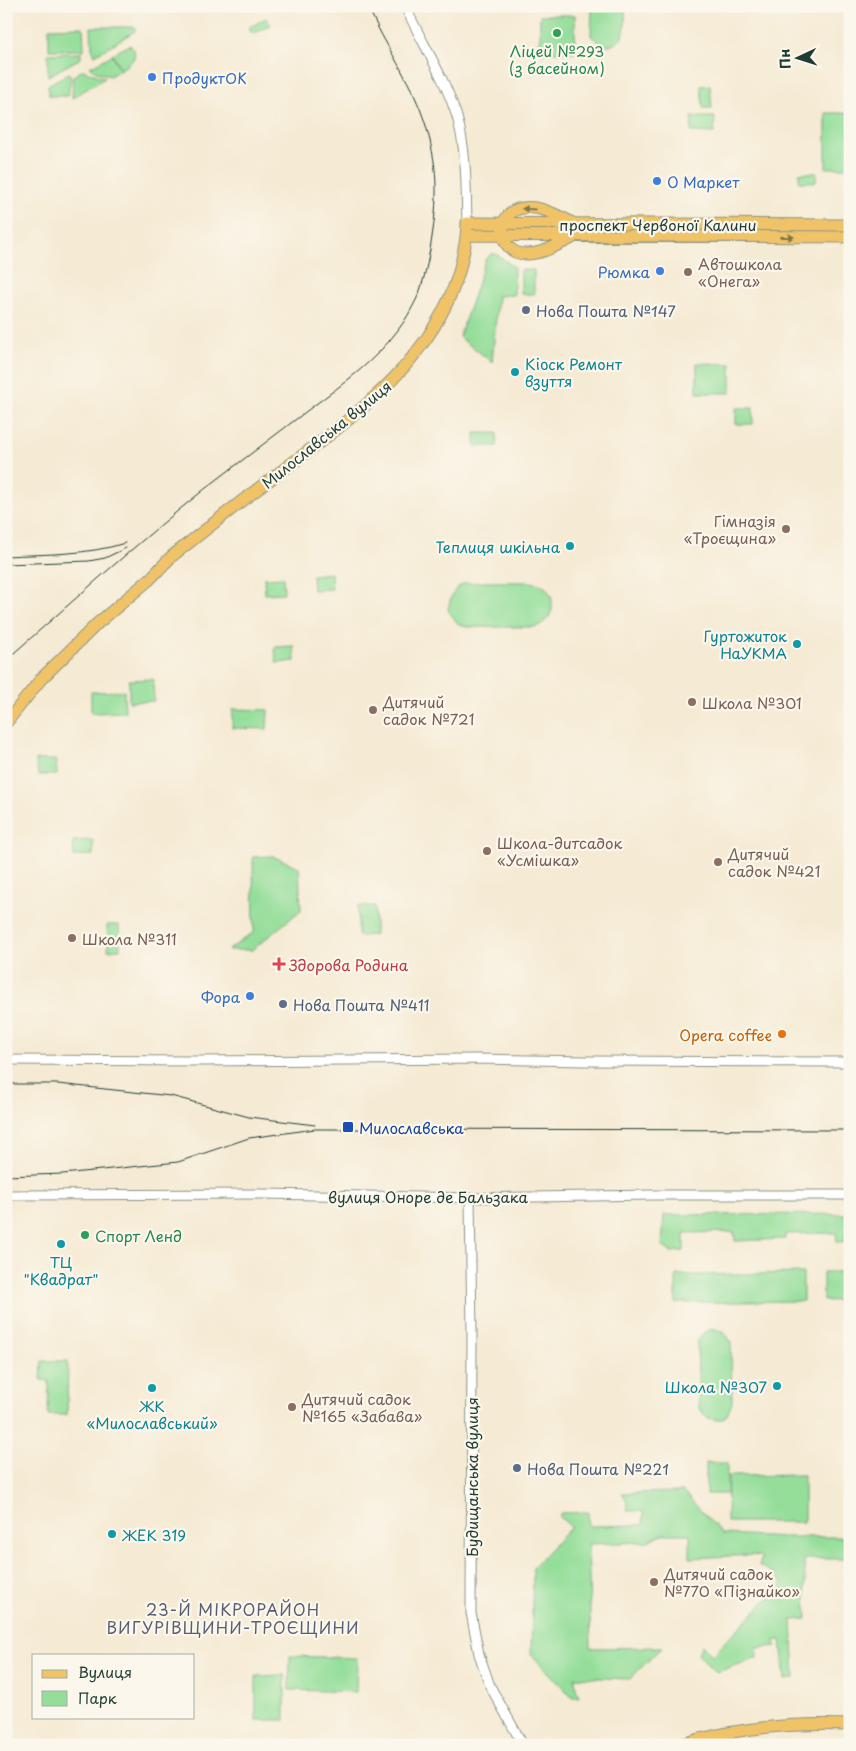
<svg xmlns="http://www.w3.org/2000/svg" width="856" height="1751" font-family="'Playpen Sans',sans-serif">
  <rect width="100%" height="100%" fill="#fbf7ec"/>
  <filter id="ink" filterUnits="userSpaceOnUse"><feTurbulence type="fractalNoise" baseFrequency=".02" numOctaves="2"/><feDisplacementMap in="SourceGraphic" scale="10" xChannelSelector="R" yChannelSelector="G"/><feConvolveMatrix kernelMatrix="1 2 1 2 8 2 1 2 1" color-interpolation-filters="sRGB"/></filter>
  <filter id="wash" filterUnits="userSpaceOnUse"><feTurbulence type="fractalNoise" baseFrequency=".0096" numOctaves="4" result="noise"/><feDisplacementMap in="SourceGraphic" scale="20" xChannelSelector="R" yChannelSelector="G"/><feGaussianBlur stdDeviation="1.12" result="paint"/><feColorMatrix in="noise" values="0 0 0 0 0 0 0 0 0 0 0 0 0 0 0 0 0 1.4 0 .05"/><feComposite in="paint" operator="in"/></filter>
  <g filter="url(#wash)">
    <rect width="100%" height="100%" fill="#f5ead3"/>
    <path fill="#94de9a" stroke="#5a8e67" d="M592 6H625C625 25 629 44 604 46L591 36Z
      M540 15H575V52H540Z
      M266 18 271 25 253 34 248 28Z
      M83 27 84 50H49V28Z
      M91 27H135V31L95 55 92 49Z
      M130 45 134 49C137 60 129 64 121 69L112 54Z
      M81 53V58L48 76V54Z
      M112 55 120 70 110 76 97 72 90 67Z
      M83 70 105 78 72 98 73 76Z
      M69 73 71 77 68 96H49L48 85Z
      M710 85 712 108H703L701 86Z
      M826 113H850V168H826Z
      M692 117H715L714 133 691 132Z
      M799 173H817L816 182H799Z
      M491 254H496L514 267V295L498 296 492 362 459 337 474 295 485 260Z
      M521 270H534V294H521Z
      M697 363 731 364V393H697Z
      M736 408H753V424H736Z
      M475 433H497V446H475Z
      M331 573 332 589 313 590 312 575Z
      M283 577 284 593 265 594 264 578Z
      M530 582 540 584 547 589 552 598V610L549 617 543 623 536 627H467L459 625 448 610C450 599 453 589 463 584 471 581 518 582 530 582Z
      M294 646 295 661 276 663 275 647Z
      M153 679 154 701 129 702V680Z
      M124 691 125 712 91 713V692Z
      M233 709 268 710 267 729 232 728Z
      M36 760H56L57 775H38Z
      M93 840V855L74 856 73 841Z
      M272 856 299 867 301 910 252 950H228L254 932 253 857Z
      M358 906H375V935L358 936Z
      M107 925H119L120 949 108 950Z
      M850 1214V1241L837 1242 836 1233 785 1234V1239L735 1241 734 1232 684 1233V1251L671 1252 662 1246 664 1215Z
      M823 1272H850V1300L823 1301Z
      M803 1273V1301L676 1303V1275Z
      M713 1328 725 1333 731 1342 732 1403 727 1415 722 1419 715 1420 706 1417 699 1408 697 1342 703 1333Z
      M42 1361H68L67 1415H48L49 1381 41 1380Z
      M706 1463H727V1494H706Z
      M804 1475V1522H727L728 1476Z
      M683 1492 723 1534 787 1537H850V1559H804L807 1619 792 1620 795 1678 785 1680 781 1640H775L776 1646 757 1648V1658L717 1672 709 1666 698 1653 702 1645 712 1655 783 1583 773 1573 759 1566 762 1557 753 1555 690 1558V1534H663L646 1542 588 1544 591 1648 662 1647 630 1679 575 1677 576 1689 579 1697H572L531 1654 533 1567 571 1527 560 1517V1513L588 1512 589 1526 643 1525V1511H628L627 1502 622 1493Z
      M290 1656 357 1658 356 1692 289 1690Z
      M285 1675V1720H256V1676Z"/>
  </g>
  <g filter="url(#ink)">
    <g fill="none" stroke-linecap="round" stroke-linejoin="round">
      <defs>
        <path id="minor" d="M405 6C422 43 445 78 457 117 467 152 466 188 467 223
          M6 1060 199 1061 477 1059 585 1061 850 1062
          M6 1195 264 1194 470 1198 653 1195H850
          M470 1198 472 1332 471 1613 479 1654 490 1686 523 1745"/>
        <path id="major" d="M571 222C557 215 539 205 523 208 493 212 498 254 525 254 541 255 557 245 572 238
          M467 235 850 237
          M6 723 41 679 98 623 150 579 171 557C205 530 240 502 275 476 349 420 431 365 459 272 463 256 467 240 467 223L850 225
          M680 1745C735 1727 793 1723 850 1725"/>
      </defs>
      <use href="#minor" stroke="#8a9484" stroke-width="11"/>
      <use href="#major" stroke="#8a9484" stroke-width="13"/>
      <use href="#minor" stroke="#fff" stroke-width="9"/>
      <use href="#major" stroke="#f0c369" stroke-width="11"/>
      <path stroke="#1f3d34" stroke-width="1" d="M6 556C45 554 88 555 125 543
        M6 564 89 561 105 558 126 548
        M6 660C72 602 137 543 206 488 241 461 277 434 312 407 343 384 375 361 398 330 405 321 411 310 416 300 427 279 436 219 436 195 437 157 426 116 408 83 395 57 379 33 368 6
        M6 1084H58L171 1096 249 1117 315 1125
        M6 1176 63 1174 178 1162 249 1138 315 1129 850 1130"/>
    </g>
    <defs><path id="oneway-solid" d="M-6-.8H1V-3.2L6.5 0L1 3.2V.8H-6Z" transform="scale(1.25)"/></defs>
    <g fill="#7d794c">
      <use href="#oneway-solid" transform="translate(529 209) rotate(-177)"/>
      <use href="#oneway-solid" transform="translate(787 237)"/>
    </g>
  </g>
  <g fill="#2e9e5b" stroke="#fbf7ec" stroke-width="2">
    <circle cx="557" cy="33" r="5"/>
    <circle cx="85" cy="1235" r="5"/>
  </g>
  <g fill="#3f7fe0" stroke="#fbf7ec" stroke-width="2">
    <circle cx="152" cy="77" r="5"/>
    <circle cx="657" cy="181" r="5"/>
    <circle cx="660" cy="271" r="5"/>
    <circle cx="250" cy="996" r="5"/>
  </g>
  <g fill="#8d6e63" stroke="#fbf7ec" stroke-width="2">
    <circle cx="688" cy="272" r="5"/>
    <circle cx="786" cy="529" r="5"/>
    <circle cx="692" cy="702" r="5"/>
    <circle cx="373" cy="710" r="5"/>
    <circle cx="487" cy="851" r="5"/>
    <circle cx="718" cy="862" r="5"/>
    <circle cx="72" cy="938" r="5"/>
    <circle cx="292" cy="1407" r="5"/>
    <circle cx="654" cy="1582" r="5"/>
  </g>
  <g fill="#5c6f8a" stroke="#fbf7ec" stroke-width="2">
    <circle cx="526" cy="310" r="5"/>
    <circle cx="283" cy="1004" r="5"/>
    <circle cx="517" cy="1468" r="5"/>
  </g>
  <g fill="#0f9aa8" stroke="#fbf7ec" stroke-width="2">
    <circle cx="515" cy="372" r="5"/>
    <circle cx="570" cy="546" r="5"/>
    <circle cx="797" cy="644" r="5"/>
    <circle cx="61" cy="1244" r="5"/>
    <circle cx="777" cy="1386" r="5"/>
    <circle cx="152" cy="1388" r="5"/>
    <circle cx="112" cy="1534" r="5"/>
  </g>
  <path fill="#e0444e" stroke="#fbf7ec" stroke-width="2" d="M276.5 956.5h5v5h5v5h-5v5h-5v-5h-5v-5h5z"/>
  <circle fill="#e8710a" stroke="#fbf7ec" stroke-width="2" cx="782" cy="1034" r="5"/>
  <rect fill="#1a4fb4" stroke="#fbf7ec" stroke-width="2" x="342" y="1121" width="12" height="12" rx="2.5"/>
  <g text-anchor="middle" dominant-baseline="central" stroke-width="4.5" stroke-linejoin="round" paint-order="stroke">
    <g font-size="15" fill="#27864d" stroke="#fbf7ec">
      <text x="557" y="50">Ліцей №293<tspan x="557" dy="17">(з басейном)</tspan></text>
      <text x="95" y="1235" text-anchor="start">Спорт Ленд</text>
    </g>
    <g font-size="15" fill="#366cbe" stroke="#fbf7ec" text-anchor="start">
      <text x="162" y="77">ПродуктОК</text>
      <text x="667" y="181">О Маркет</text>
      <text x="650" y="271" text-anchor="end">Рюмка</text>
      <text x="240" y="996" text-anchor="end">Фора</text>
    </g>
    <g font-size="15" fill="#1f3d34" stroke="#fbf7ec">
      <text x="658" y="224">проспект Червоної Калини</text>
      <text transform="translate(326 434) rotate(-39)">Милославська вулиця</text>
      <text x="428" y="1196">вулиця Оноре де Бальзака</text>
      <text transform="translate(471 1477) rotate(-90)">Будищанська вулиця</text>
    </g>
    <g font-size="15" fill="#785e54" stroke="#fbf7ec" text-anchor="start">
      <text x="698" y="263">Автошкола<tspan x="698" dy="17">«Онега»</tspan></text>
      <text x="776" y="520" text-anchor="end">Гімназія<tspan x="776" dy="17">«Троєщина»</tspan></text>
      <text x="383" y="701">Дитячий<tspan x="383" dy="17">садок №721</tspan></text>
      <text x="702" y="702">Школа №301</text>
      <text x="497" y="842">Школа-дитсадок<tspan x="497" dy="17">«Усмішка»</tspan></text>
      <text x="728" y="853">Дитячий<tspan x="728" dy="17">садок №421</tspan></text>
      <text x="82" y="938">Школа №311</text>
      <text x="302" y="1398">Дитячий садок<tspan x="302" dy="17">№165 «Забава»</tspan></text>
      <text x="664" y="1573">Дитячий садок<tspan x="664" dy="17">№770 «Пізнайко»</tspan></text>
    </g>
    <g font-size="15" fill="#4e5e75" stroke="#fbf7ec" text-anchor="start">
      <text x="536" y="310">Нова Пошта №147</text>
      <text x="293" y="1004">Нова Пошта №411</text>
      <text x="527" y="1468">Нова Пошта №221</text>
    </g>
    <g font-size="15" fill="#0d838f" stroke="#fbf7ec" text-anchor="end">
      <text x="525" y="363" text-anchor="start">Кіоск Ремонт<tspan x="525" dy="17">взуття</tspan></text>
      <text x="560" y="546">Теплиця шкільна</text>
      <text x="787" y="635">Гуртожиток<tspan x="787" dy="17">НаУКМА</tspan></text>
      <text x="61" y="1261" text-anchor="middle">ТЦ<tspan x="61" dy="17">"Квадрат"</tspan></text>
      <text x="767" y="1386">Школа №307</text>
      <text x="152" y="1405" text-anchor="middle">ЖК<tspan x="152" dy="17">«Милославський»</tspan></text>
      <text x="122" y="1534" text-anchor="start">ЖЕК 319</text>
    </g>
    <g font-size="15" fill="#be3a42" stroke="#fbf7ec" text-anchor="start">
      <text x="289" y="964">Здорова Родина</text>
    </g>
    <g font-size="15" fill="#c56008" stroke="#fbf7ec" text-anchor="end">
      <text x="772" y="1034">Opera coffee</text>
    </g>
    <g font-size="15" fill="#164399" stroke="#fbf7ec" text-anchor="start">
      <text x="359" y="1127">Милославська</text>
    </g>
    <g font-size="16" letter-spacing="1" fill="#595f72" stroke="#fbf7ec">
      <text x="233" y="1609">23-Й МІКРОРАЙОН<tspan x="233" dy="18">ВИГУРІВЩИНИ-ТРОЄЩИНИ</tspan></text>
    </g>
  </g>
  <rect width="856" height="1751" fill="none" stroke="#fbf7ec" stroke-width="25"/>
  <rect x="32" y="1654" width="162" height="65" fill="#fbf7ec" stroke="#a3ada2"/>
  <rect x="42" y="1670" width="25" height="8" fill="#f0c369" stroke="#a3ada2"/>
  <text x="78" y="1678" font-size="15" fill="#1f3d34">Вулиця</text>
  <rect x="42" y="1691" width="25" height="15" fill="#94de9a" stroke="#a3ada2"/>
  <text x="78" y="1704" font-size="15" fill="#1f3d34">Парк</text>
  <g transform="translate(798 58) rotate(266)" stroke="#fbf7ec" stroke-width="4" paint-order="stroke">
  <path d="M0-4L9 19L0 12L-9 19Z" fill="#1f3d34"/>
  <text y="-8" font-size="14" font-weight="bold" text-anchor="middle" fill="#1f3d34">Пн</text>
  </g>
</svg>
